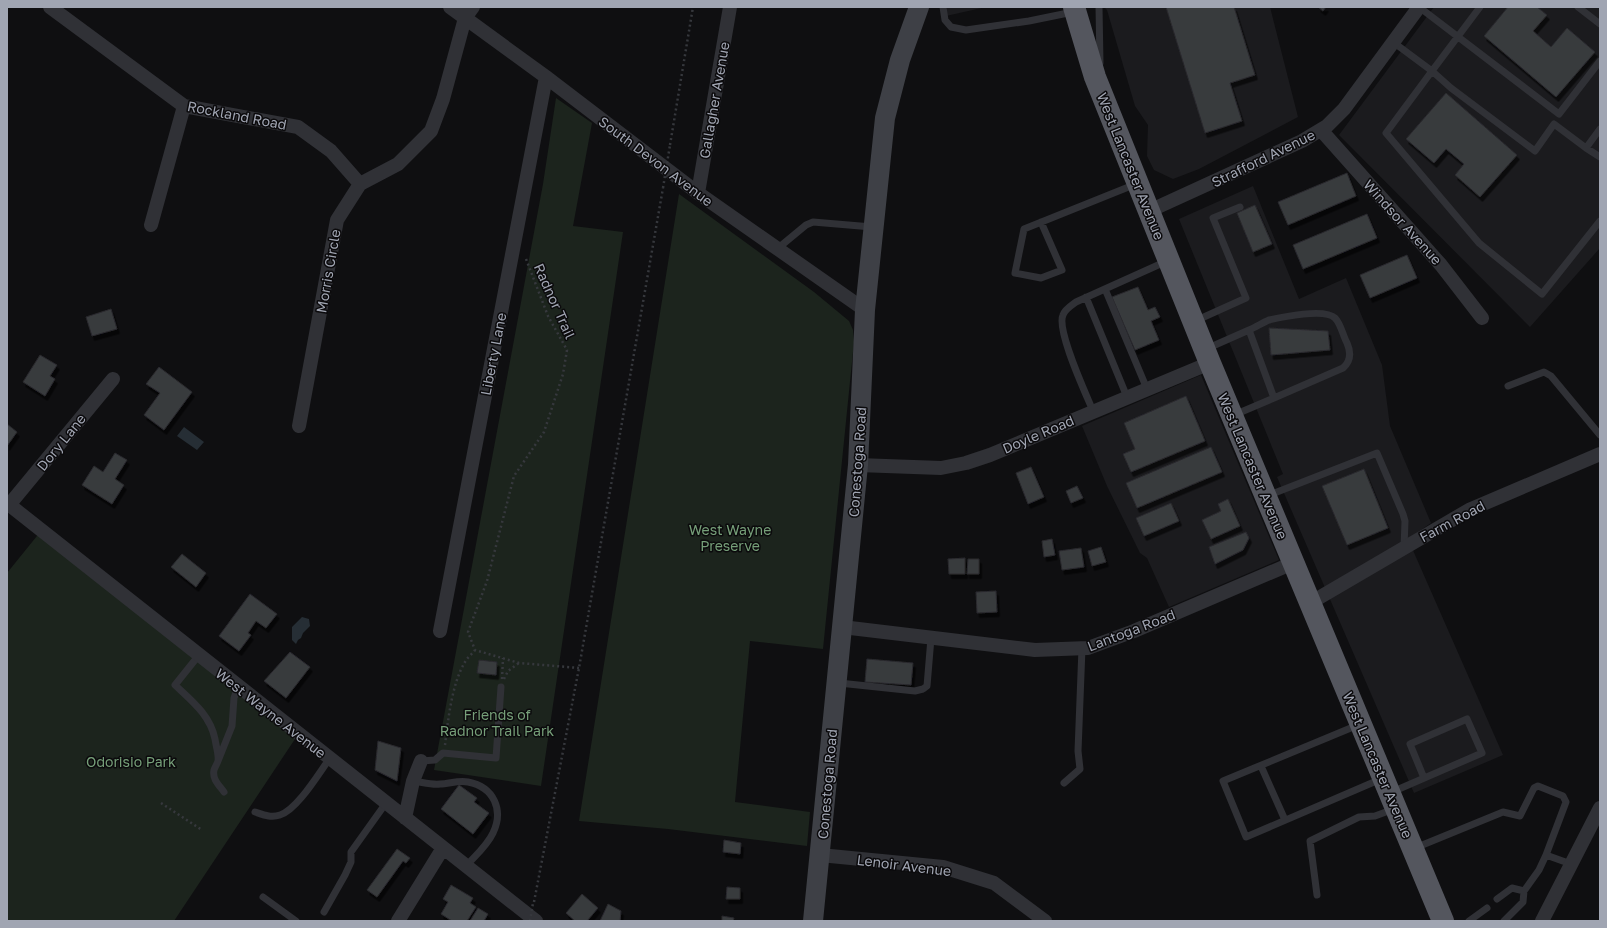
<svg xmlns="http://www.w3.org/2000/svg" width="1607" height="928" font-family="'Golos Text',sans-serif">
  <defs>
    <filter id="shadow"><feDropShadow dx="2.5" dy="4.5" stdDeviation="0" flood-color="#0009"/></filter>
  </defs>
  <rect width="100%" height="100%" fill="#0f0f11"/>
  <path fill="#1b1b1e" d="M947 7H986L946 16Z
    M1104 7H1270L1298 117 1199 169 1173 179 1154 170 1147 156 1148 125 1135 106 1107 10Z
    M1434 7H1600V248L1530 327 1339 135Z
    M1253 186 1299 299 1346 278 1382 365 1390 426 1431 523 1408 539 1503 755 1414 793 1277 477 1283 474 1179 219Z
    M1201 375 1279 560 1169 607 1147 558 1140 553 1107 486 1082 426Z"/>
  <path fill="#1c241d" d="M556 98 592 123 573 226 623 232 541 786 434 770 543 184Z
    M679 194 814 292 849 321 853 330 854 342 823 649 750 641 735 802 810 812 807 846 668 829 579 821Z
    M41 531 299 733 174 921H7V573Z"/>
  <path fill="#262e35" d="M184 427 204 442 197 450 177 436Z
    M302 617 309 619 310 626 303 633 301 638 298 640 296 644 292 640V627Z"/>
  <path fill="#393a3e" stroke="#29292d" filter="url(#shadow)" d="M1166 7H1234L1255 75 1230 83 1242 121 1205 133Z
    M1318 7H1326L1323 11Z
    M1508 7H1537L1547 15 1533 31 1551 47 1567 28 1595 52 1556 97 1484 36Z
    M1446 93 1517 155 1480 197 1455 175 1464 164 1446 149 1434 163 1406 139Z
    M1347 173 1356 196 1288 225 1278 202Z
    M1255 205 1272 244 1253 252 1237 213Z
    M1367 214 1377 238 1303 269 1293 245Z
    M1407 255 1417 278 1370 298 1360 275Z
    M1138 287 1148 310 1155 307 1160 317 1151 321 1159 340 1135 350 1112 297Z
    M111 309 117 329 92 336 86 317Z
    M1269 328 1328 331 1330 350 1271 355Z
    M40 355 57 365 50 376 55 379 45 396 23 382Z
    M159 367 192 392 164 430 144 415 160 393 146 384Z
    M1186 396 1205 441 1131 472 1123 454 1135 449 1124 423Z
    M7 424 17 432 7 446Z
    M1211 447 1222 472 1137 508 1126 483Z
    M115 453 127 460 115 479 124 485 112 504 82 485 94 466 103 472Z
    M1031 467 1044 497 1028 504 1016 473Z
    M1364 469 1388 528 1347 545 1322 486Z
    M1077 486 1083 498 1071 503 1066 491Z
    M1228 499 1240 526 1211 539 1202 520 1221 511 1218 504Z
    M1171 503 1179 521 1144 536 1136 518Z
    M1246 532 1249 538 1243 550 1215 564 1209 547Z
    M1052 539 1055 555 1044 557 1042 541Z
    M1101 547 1106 562 1092 566 1088 551Z
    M1081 548 1084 567 1062 570 1059 551Z
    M182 554 206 573 196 587 171 567Z
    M965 558V574H949L948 559Z
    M968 559H979V574H967Z
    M996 591 997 612 977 613 976 592Z
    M250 594 277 614 266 628 256 621 248 633 251 635 239 651 219 636Z
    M290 652 310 667 286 698 264 681Z
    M867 659 913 663 911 685 865 682Z
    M479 660 497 662 496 675 477 673Z
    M378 741 401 748 397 781 375 770Z
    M459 785 477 798 474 802 489 813 473 834 441 809Z
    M724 840 741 843 740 854 723 852Z
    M397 849 410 858 406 863 403 861 377 897 367 890Z
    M451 885 473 898 470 903 476 907 467 921H452L441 914 448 902 443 899Z
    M727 887 740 888V899H726Z
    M582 894 598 908 587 921H575L566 913Z
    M608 904 621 911 620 921H600Z
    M478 908 488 914 484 921H470Z
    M722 916 734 918 733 921H722Z"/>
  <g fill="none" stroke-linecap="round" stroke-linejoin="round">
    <path stroke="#36383d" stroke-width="2.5" stroke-dasharray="2 3" stroke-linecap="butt" d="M670 145 693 7
      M526 259 548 316 567 350 563 374 544 432 514 476 487 581 468 632 475 650 519 663 579 668
      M502 679 503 658
      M504 679 508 671 519 663
      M445 745C448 720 452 683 465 662 467 658 472 654 475 650
      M161 803 202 830
      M534 902 579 668 663 188"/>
    <path stroke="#303136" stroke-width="7" d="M943 7 945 20 951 27 966 30 1029 21 1073 12
      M1099 7 1100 63
      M1419 7 1559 114 1600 61
      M1480 7 1432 71 1451 88 1535 151 1554 124 1586 148 1600 129
      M1578 7 1600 24
      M1393 42 1432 71 1386 133 1479 243 1542 294 1600 221
      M1586 148 1600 157
      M1041 222 1062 270 1041 278 1015 273 1024 229 1136 184
      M777 249 806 225 813 222 872 227
      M1105 289 1147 389
      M1086 297 1127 397
      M1195 321 1246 298 1213 218 1240 207
      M1249 330C1256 327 1262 323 1269 320 1282 317 1325 308 1335 318 1341 324 1343 336 1347 343 1351 352 1351 361 1343 368L1274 398
      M1206 349 1249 330 1274 398 1234 415
      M1508 386 1544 372 1551 376 1600 435
      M1093 411C1086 394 1056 330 1063 315 1065 309 1072 305 1076 302L1167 261
      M1267 496 1377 453 1403 514 1405 521 1404 548
      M199 655 175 685C192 701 210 715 215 739 216 746 219 755 218 761 217 764 215 767 214 770 212 779 219 785 224 792
      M839 683 915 691 923 689 927 686 931 638
      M1358 725 1223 781 1246 837 1381 779
      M218 761 232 726 234 698 238 686
      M421 761 435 760 443 753 496 758 501 687
      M1261 766 1285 820
      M413 781C422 782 431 785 440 784 449 784 458 780 468 782 494 787 504 810 493 833 487 846 475 856 466 866
      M1064 783 1080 769 1078 751 1082 648
      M1392 792 1482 753 1467 719 1410 744 1424 778
      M255 812C264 815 271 818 280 815 297 810 319 773 330 758
      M1415 848 1503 812 1520 816 1534 788 1538 786 1563 796 1566 802 1546 855 1571 864
      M1317 895 1310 841 1359 817 1375 816 1394 809
      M263 897 296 921
      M1497 899 1512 888 1524 891
      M324 912 345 875 351 862V852L386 803
      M1469 921 1487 908
      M1504 921 1523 902 1524 891 1539 870 1546 855"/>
    <path stroke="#303136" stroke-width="14" d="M50 7 184 106 298 127 331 151 360 184
      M450 7 546 77 698 193 865 310
      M1321 130 1441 265 1482 318
      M698 193 730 7
      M1149 211 1302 141 1327 126 1344 109 1419 7
      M151 225 184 106
      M299 426 337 220 360 184 398 164 431 131 443 99 465 18 473 7
      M858 465 941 468 966 463 990 455 1210 363
      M7 503 536 921
      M9 505 113 379
      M1310 603 1469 510 1600 454
      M842 627 1035 650 1088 648 1134 631 1293 563
      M440 631 546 77
      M405 818 413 781 421 761
      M820 855 943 867 994 883 1045 921
      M398 921 443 848
      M1542 921 1600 808"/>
    <path stroke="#3e4046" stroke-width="20" d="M813 921 858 465 865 310 885 118 900 60 919 7"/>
    <path stroke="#54565e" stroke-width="22" d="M1074 7 1095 77 1210 363 1443 921"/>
    <path stroke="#36383d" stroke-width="2.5" stroke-dasharray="2 3" stroke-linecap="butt" d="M663 188 670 145
      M530 921 533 903"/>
  </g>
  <g text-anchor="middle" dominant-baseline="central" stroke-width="3" stroke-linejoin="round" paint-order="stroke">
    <g font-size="14" fill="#a0a5b2" stroke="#0b0a0c">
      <text transform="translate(714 100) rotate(-80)">Gallagher Avenue</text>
      <text transform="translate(237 115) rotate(11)">Rockland Road</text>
      <text transform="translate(1263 158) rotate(-26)">Strafford Avenue</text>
      <text transform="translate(656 161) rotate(37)">South Devon Avenue</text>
      <text transform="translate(1131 166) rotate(68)">West Lancaster Avenue</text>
      <text transform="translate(1403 222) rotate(48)">Windsor Avenue</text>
      <text transform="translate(328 271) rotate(-80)">Morris Circle</text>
      <text transform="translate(555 301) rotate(66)">Radnor Trail</text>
      <text transform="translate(493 354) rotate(-79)">Liberty Lane</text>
      <text transform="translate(1038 434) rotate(-23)">Doyle Road</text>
      <text transform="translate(61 442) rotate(-51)">Dory Lane</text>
      <text transform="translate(857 462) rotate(-86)">Conestoga Road</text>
      <text transform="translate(1253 466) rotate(67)">West Lancaster Avenue</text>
      <text transform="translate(1452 521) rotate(-28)">Farm Road</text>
      <text transform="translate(1131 630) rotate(-21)">Lantoga Road</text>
      <text transform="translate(271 713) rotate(38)">West Wayne Avenue</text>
      <text transform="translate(1378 765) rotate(67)">West Lancaster Avenue</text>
      <text transform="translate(827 784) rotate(-85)">Conestoga Road</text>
      <text transform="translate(904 865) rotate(7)">Lenoir Avenue</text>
    </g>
    <g font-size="14" fill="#769f79" stroke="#0b0a0c">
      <text x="730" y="529">West Wayne<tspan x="730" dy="16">Preserve</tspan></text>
      <text x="497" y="714">Friends of<tspan x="497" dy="16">Radnor Trail Park</tspan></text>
      <text x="131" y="761">Odorisio Park</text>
    </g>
  </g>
  <rect width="1607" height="928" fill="none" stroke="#a0a5b2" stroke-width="16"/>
</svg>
